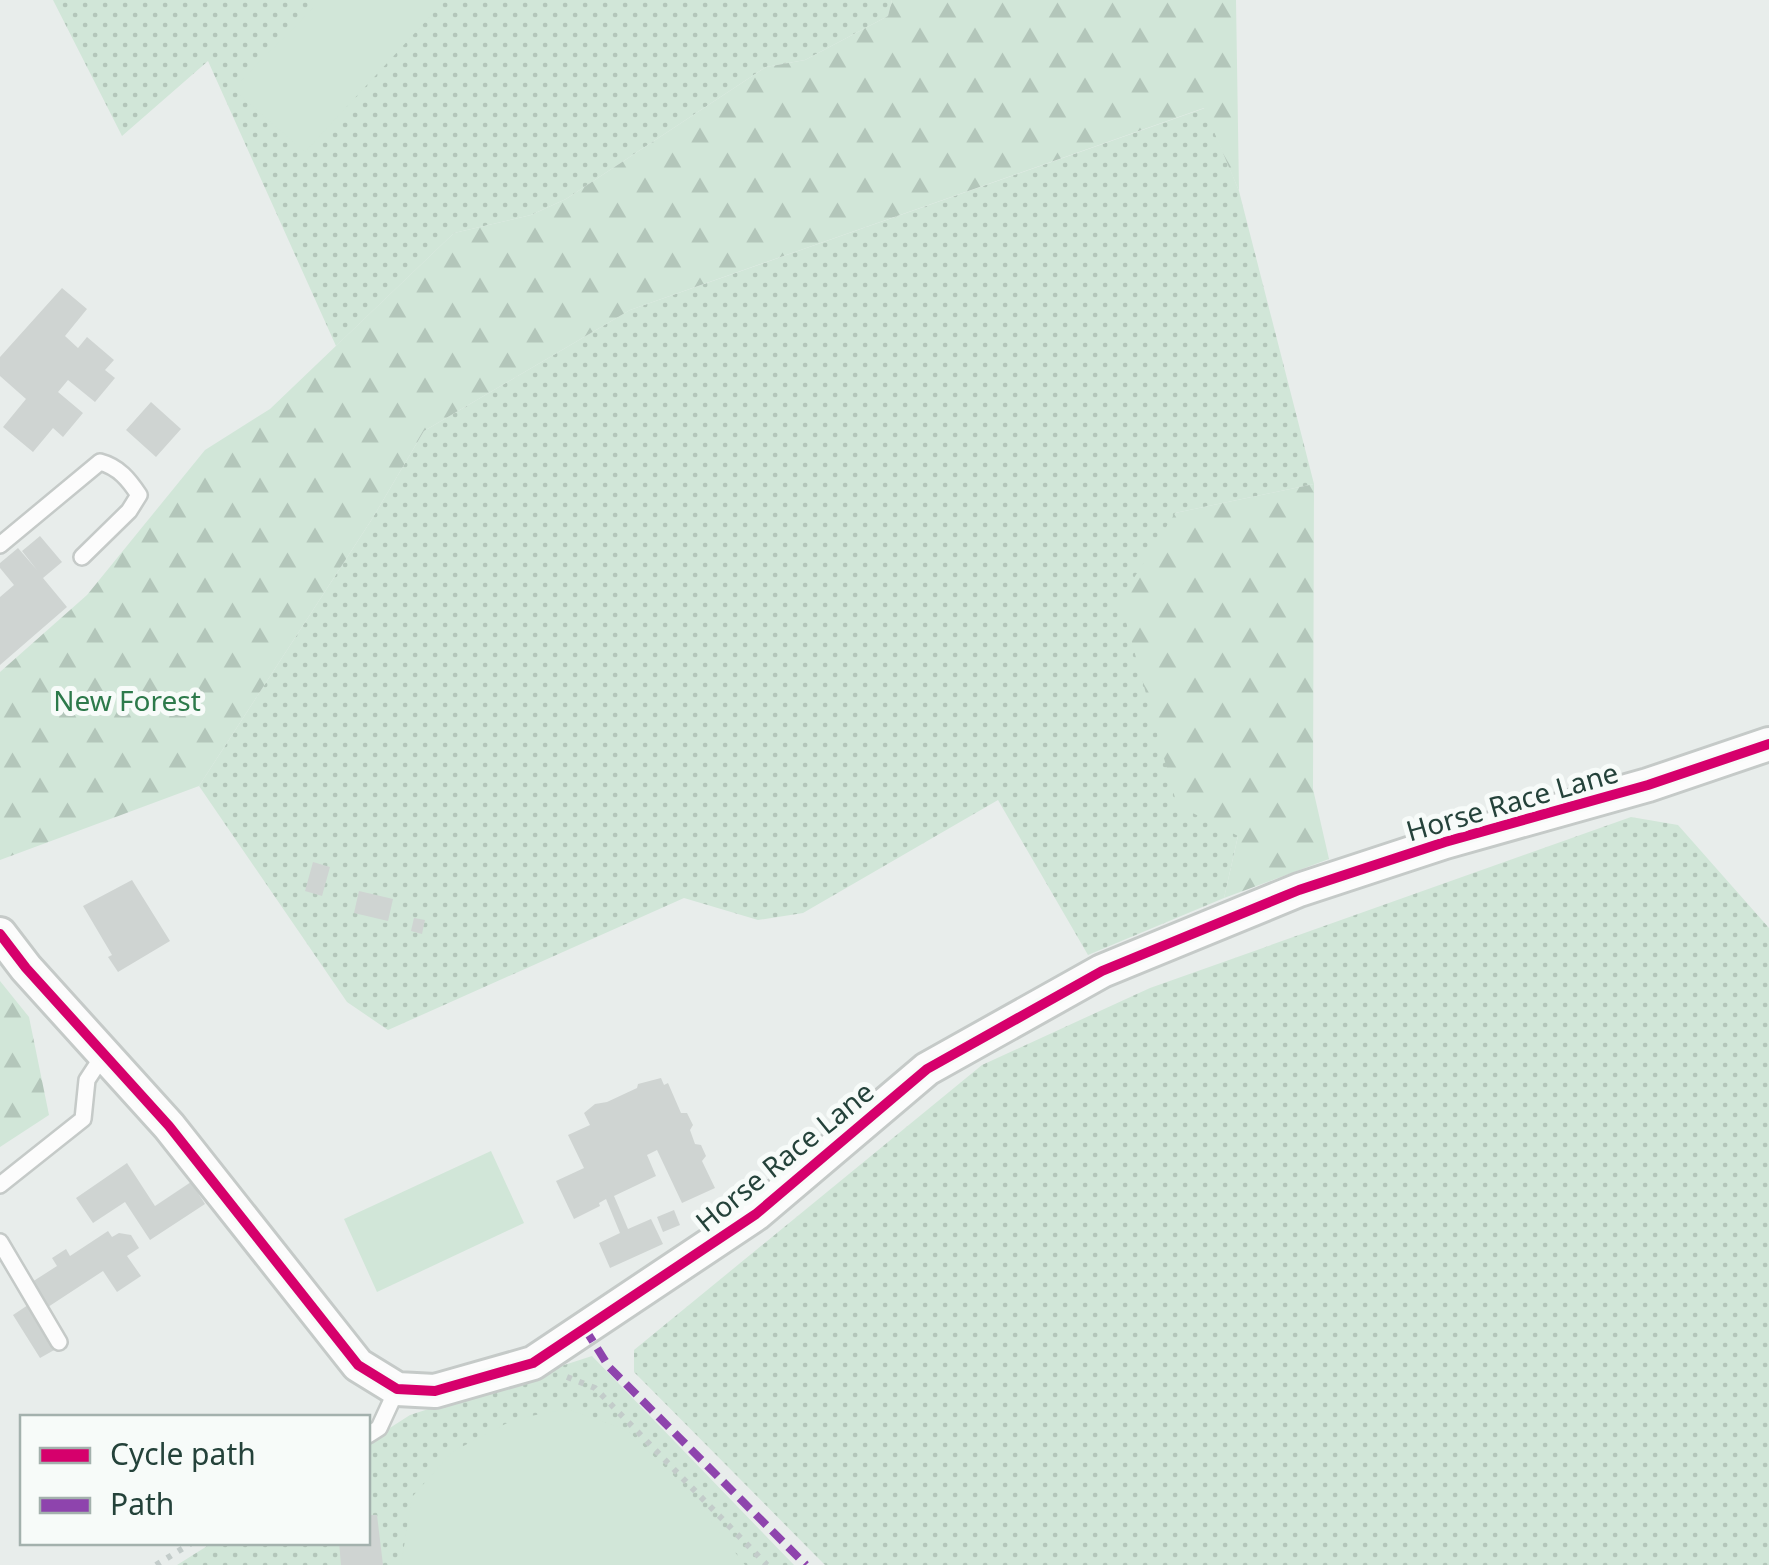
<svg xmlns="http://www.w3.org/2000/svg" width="1769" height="1565" font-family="'Noto Sans',sans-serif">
  <defs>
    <pattern id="grass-dots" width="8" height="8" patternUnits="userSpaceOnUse" patternTransform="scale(2.5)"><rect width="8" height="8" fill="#d1e6d8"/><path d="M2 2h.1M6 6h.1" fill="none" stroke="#b3c6ba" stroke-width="1.8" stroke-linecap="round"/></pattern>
    <pattern id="forest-firs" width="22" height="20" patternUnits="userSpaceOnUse" patternTransform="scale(2.5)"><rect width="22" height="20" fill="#d1e6d8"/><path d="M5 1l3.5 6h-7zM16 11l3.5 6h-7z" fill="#b3c6ba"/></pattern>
  </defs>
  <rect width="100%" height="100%" fill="#e8edeb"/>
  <path fill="url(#grass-dots)" d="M53 0H892L888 16 805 60 766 67 566 199 531 215 454 233 336 346 208 61 122 136Z
    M1205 108 1239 191 1314 484 1175 513 1238 836 1224 898 1088 955 998 800 803 913 758 920 684 898 388 1030 347 1002 199 786 372 519 424 431 630 310Z
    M1631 817 1678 825 1769 928V1565H825L634 1372V1350L982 1065 1150 988Z
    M592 1356 794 1565H177L212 1543 368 1542V1442L410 1415Z"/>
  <path fill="url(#forest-firs)" d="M892 0H1236L1239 191 1204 108 630 310 424 431 372 519 199 786 0 860V672L87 595 205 450 270 409 454 233 531 215 566 199 766 67 805 60 888 16Z
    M1314 484 1313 789 1329 859 1224 898 1238 836 1177 805 1120 600 1175 513Z
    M0 981 29 1017 49 1115 0 1147Z"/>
  <path fill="#d1e6d8" d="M321 0H424L436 10 305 152 233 89Z
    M491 1151 524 1223 377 1292 344 1219Z
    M567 1409 627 1430 679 1481 745 1565H401L412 1497 452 1452 515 1419Z"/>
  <path fill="#cfd4d2" d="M62 288 87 309 65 336 78 348 87 337 114 360 105 370 115 378 95 402 68 380 58 392 83 413 63 437 53 428 33 452 3 427 26 399 0 376V357Z
    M151 402 181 429 156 457 126 430Z
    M40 536 62 562 43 578 67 607 0 665V597L14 585 0 568V563L18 548 37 570 22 551Z
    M313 862 330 867 322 896 305 891Z
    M132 880 170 941 118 972 108 957 112 955 83 906Z
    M359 891 393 899 388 921 354 913Z
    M414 918 425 920 422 934 411 931Z
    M661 1078 664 1085 668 1083 681 1113H687L693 1125 690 1130 695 1144 701 1145 706 1156 702 1161 715 1188 682 1203 657 1150 647 1155 656 1176 614 1196 628 1229 651 1219 663 1244 610 1268 599 1243 620 1233 606 1199 599 1203 600 1206 574 1219 556 1181 584 1168 568 1135 590 1125 584 1113 595 1104 607 1102 637 1088 638 1084Z
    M127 1163 155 1206 191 1182 205 1204 150 1240 125 1202 93 1223 76 1198Z
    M674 1210 680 1225 663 1232 657 1217Z
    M108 1231 112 1237 119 1233 131 1235 139 1248 127 1256 141 1276 117 1292 103 1271 48 1307 32 1282 57 1266 52 1258 66 1249 70 1256Z
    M28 1305 56 1349 40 1358 13 1315Z
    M368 1515H377L383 1565H341L339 1542H368Z"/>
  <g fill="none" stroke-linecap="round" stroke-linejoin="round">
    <defs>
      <path id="service" d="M0 545 100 462C119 467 129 480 139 495L129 511 82 557
        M0 1185 83 1119 87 1080 104 1054
        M0 1242 59 1342
        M368 1435 379 1428 397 1389"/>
      <path id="minor" d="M0 934 26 968 169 1126 358 1365 397 1389 435 1391 533 1363 756 1214 927 1069 1102 971 1299 890 1445 842 1648 785 1769 744"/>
    </defs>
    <use href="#service" stroke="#c5cac8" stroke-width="20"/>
    <use href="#minor" stroke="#c5cac8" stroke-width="38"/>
    <path stroke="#c3ccca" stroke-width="6" stroke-dasharray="5 8" stroke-linecap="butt" d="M567 1377 595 1388 767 1565
      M156 1565 193 1542"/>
    <use href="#service" stroke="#fcfcfc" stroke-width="15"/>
    <use href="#minor" stroke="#fcfcfc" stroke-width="32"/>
    <path stroke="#8e44ad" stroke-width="8" stroke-dasharray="15 8" stroke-linecap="butt" d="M585 1329 609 1367 806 1565"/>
    <defs>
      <path id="cycleway" d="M0 934 26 968 169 1126 358 1365 397 1389 435 1391 533 1363 756 1214 927 1069 1102 971 1299 890 1445 842 1648 785 1769 744"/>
    </defs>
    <use href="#cycleway" stroke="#f7fbf9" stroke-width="16"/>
    <use href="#cycleway" stroke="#d6006c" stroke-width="10"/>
  </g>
  <g text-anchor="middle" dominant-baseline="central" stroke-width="10" stroke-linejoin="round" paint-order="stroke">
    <g font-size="28" fill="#2d7a4b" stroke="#f7fbf9">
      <text x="127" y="700">New Forest</text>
    </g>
    <g font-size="28" fill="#24423a" stroke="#f7fbf9">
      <text transform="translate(1512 801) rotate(-16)">Horse Race Lane</text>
      <text transform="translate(784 1156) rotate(-39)">Horse Race Lane</text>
    </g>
  </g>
  <rect x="20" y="1415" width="350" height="130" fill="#f7fbf9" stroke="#a3b1ad" stroke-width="2.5"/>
  <rect x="40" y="1448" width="50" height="15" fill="#d6006c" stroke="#a3b1ad" stroke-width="2.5"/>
  <text x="110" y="1465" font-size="30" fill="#24423a">Cycle path</text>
  <rect x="40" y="1498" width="50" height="15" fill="#8e44ad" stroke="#a3b1ad" stroke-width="2.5"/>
  <text x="110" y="1515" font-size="30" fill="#24423a">Path</text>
</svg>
